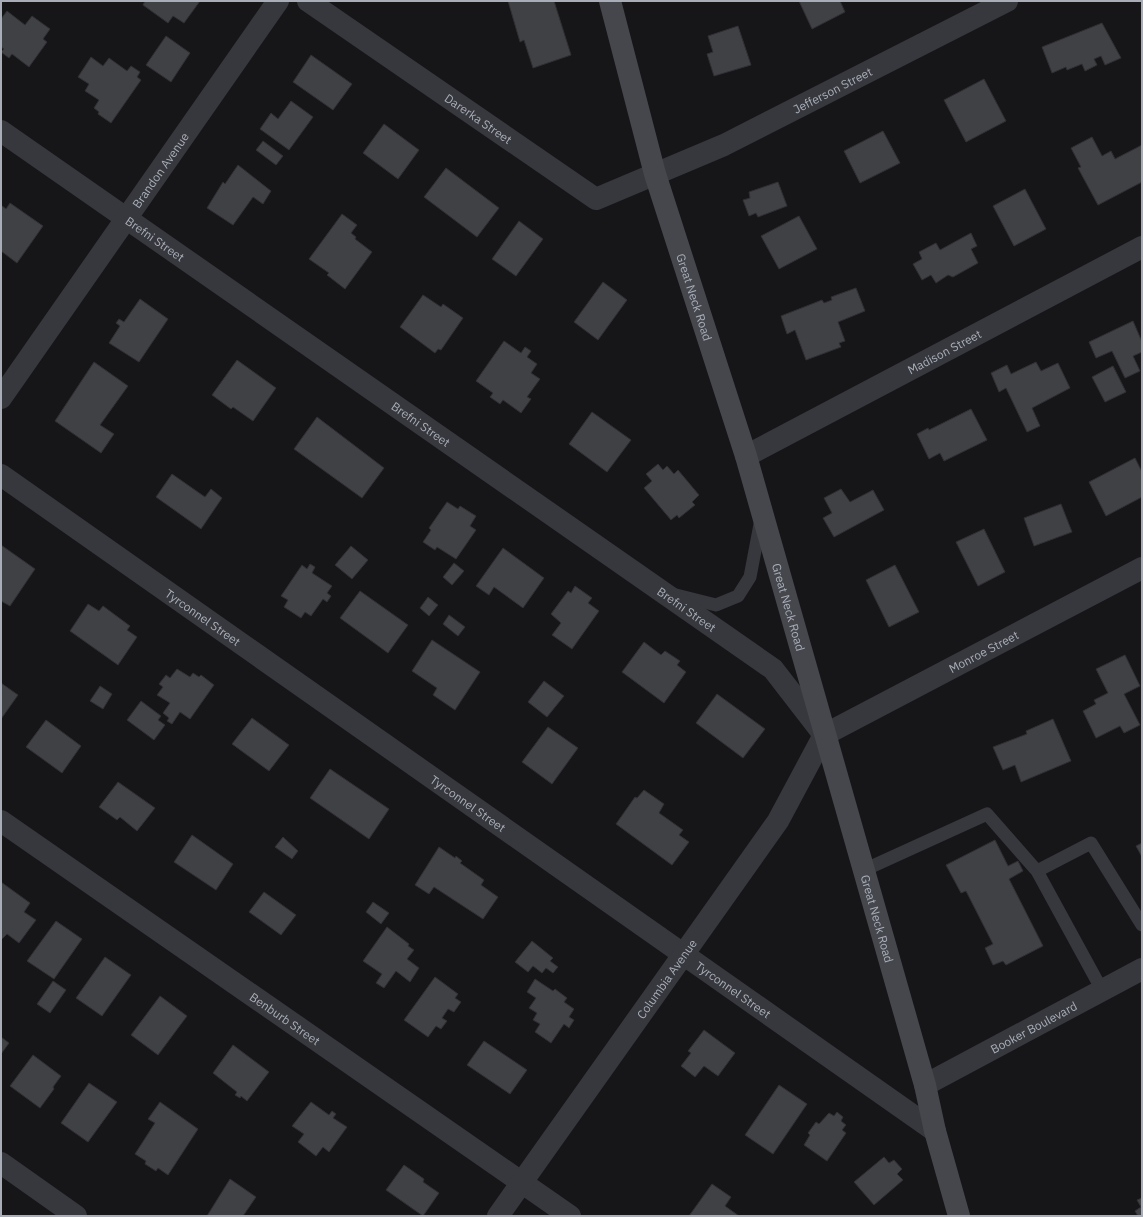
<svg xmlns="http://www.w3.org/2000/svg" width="1143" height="1217" font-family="'IBM Plex Sans',sans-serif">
  <rect width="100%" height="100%" fill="#161618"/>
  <path fill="#404145" stroke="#303034" d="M145 1H200L184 23 173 16 168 23 143 5Z
    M508 1H554L571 55 533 68 524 40 520 42Z
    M799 1H840L845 12 812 29Z
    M7 11 25 25 32 16 50 29 43 39 47 42 29 67 12 54 9 58 1 52 4 49 1 47V19Z
    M1102 23 1121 58 1105 65 1101 56 1094 59 1097 65 1085 71 1082 64 1067 70 1066 67 1052 73 1042 47Z
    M738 26 751 65 714 76 707 54 713 52 708 36Z
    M166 36 190 53 171 82 146 65Z
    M311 55 352 84 333 110 293 82Z
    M91 57 103 66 109 58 127 71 131 66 140 72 137 77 141 80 111 123 98 114 99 112 94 108 99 100 85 91 89 84 78 77Z
    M984 79 1006 121 966 142 944 100Z
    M291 101 313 117 289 150 260 129 271 113 278 119Z
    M384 124 419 150 398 179 363 153Z
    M883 131 900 163 860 183 844 151Z
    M1092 137 1102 156 1111 151 1115 159 1142 145V182L1098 205 1078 168 1081 167 1071 148Z
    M263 141 283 156 276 165 256 150Z
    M238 165 271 191 263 204 253 197 233 225 207 208 223 182 225 184Z
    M446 168 499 208 477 237 424 197Z
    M778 182 787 206 758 217 756 213 749 216 743 200 750 198 749 192Z
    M1025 189 1046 229 1014 246 993 206Z
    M10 203 43 226 17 263 1 251V205L6 209Z
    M342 214 357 225 351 233 356 237 355 239 372 252 345 289 327 275 329 273 309 259Z
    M799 216 817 249 779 269 761 236Z
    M519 221 543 239 516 276 492 259Z
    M971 233 977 246 971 249 978 263 953 277 948 275 936 283 931 275 922 280 913 264 922 259 919 252 936 243 940 250Z
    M603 282 627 300 598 340 574 322Z
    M856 288 865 311 838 322 845 341 839 343 841 347 806 360 795 330 787 334 781 316 822 300 824 303 832 300 831 297Z
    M423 295 441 307 443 304 463 318 441 350 438 349 435 353 400 327Z
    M140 299 168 319 139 362 109 343 120 326 116 323 119 319 124 322Z
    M1133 321 1142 342V352L1133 356 1140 371 1125 378 1112 351 1096 358 1089 342Z
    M504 341 521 353 525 347 531 351 527 357 537 364 531 373 540 379 527 397 531 399 521 413 503 400 500 404 490 397 493 393 476 381Z
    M237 360 276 388 253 421 233 407 231 409 212 395Z
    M94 362 128 386 100 425 114 434 101 453 55 421Z
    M1036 362 1041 371 1058 363 1070 388 1032 408 1040 426 1027 432 1006 388 999 392 991 373 1007 365 1011 374Z
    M1113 366 1126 392 1105 402 1092 377Z
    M971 409 987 440 944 461 940 453 929 459 917 434 928 428 929 430Z
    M592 412 631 440 607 472 569 444Z
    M317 417 384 468 362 498 294 449Z
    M1135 458 1142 472V497L1106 516 1089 482Z
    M658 464 663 470 667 466 674 474 678 470 699 495 692 502 695 505 679 518 677 515 671 520 644 488 652 481 646 474Z
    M172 474 205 497 211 489 222 498 201 529 156 497Z
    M841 489 850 502 873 490 884 510 834 537 823 518 832 513 824 498Z
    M447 502 458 509 460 506 476 516 470 526 476 530 456 559 437 547 435 550 423 542 431 530 429 528Z
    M1061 504 1072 532 1034 546 1024 518Z
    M984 529 1005 572 978 586 956 542Z
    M1 545 35 569 10 606 1 601Z
    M351 546 368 560 352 579 335 565Z
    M503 548 544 578 523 608 494 587 489 595 476 586Z
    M454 563 464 571 452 585 443 577Z
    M310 564 315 567 312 573 332 586 327 593 331 596 327 602 323 599 311 616 305 612 301 618 284 607 288 600 281 596 302 565 307 569Z
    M895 565 919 612 889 627 866 580Z
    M575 586 592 598 588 603 599 611 572 649 552 635 561 623 551 614 568 591 571 593Z
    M360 591 408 625 388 653 340 618Z
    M428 597 438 605 429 616 420 608Z
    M88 604 99 611 103 606 130 626 127 630 137 637 118 665 70 631Z
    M449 615 465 627 458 636 443 624Z
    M432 640 480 672 455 710 433 695 437 688 412 671Z
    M644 642 661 655 665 651 680 661 677 665 686 672 664 703 622 672Z
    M1125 655 1140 686 1124 694 1140 725 1124 733 1120 726 1096 738 1083 711 1096 704 1094 700 1108 693 1096 669Z
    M177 669 190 677 193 673 199 677 201 675 214 685 190 719 180 712 172 724 167 721 169 718 163 713 170 703 157 695 163 687 159 684 166 675 170 678Z
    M544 681 564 696 547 717 528 702Z
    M1 683 18 695 1 719Z
    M100 686 112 694 103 709 90 701Z
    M717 694 765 729 743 758 696 723Z
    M141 701 161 716 158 720 165 725 154 740 127 720Z
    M252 718 289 745 269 771 232 744Z
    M1053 719 1071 761 1021 782 1015 765 1003 770 993 747 1027 734 1026 731Z
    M46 720 81 746 62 773 26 747Z
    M548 727 578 748 552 784 522 762Z
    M330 769 389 809 369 839 310 798Z
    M118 782 155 808 137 831 120 817 117 820 99 807Z
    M644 790 664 804 659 813 683 830 679 835 689 842 672 865 616 824 635 797 637 798Z
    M192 835 233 864 216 890 174 862Z
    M283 837 298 851 292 859 275 847Z
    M995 840 1008 866 1018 861 1023 871 1009 879 1043 946 1006 965 1003 961 993 965 985 948 993 944 966 891 961 893 946 865Z
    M1142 843V857L1136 846Z
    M439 847 455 858 456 856 462 861 460 863 484 880 481 885 498 897 483 919 434 887 429 894 415 885Z
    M1 882 30 903 24 912 36 920 19 943 7 934 1 940Z
    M264 892 296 915 281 935 249 912Z
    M373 902 389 913 381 924 366 912Z
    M56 921 82 939 54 979 27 961Z
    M387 927 409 944 408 946 414 950 407 959 419 968 410 982 396 971 384 988 376 983 382 974 363 961Z
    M532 941 553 958 550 961 558 967 553 973 546 968 542 973 533 966 528 972 515 962Z
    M105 957 131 975 102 1016 76 998Z
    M435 977 458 994 455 998 461 1002 454 1012 448 1009 442 1018 447 1021 441 1029 436 1026 428 1037 404 1020Z
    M535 979 553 991 555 989 567 998 564 1002 574 1009 569 1017 574 1020 569 1028 564 1024 551 1043 535 1032 540 1024 533 1020 537 1013 529 1008 536 998 527 992Z
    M53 981 66 990 50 1013 37 1004Z
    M160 996 187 1016 158 1055 131 1035Z
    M704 1030 735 1053 718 1076 704 1066 695 1077 681 1066 691 1053 688 1051Z
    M1 1037 9 1043 1 1054Z
    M484 1041 527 1070 510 1094 467 1065Z
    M233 1045 269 1072 247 1101 241 1096 240 1098 235 1095 237 1092 213 1073Z
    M33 1055 61 1076 53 1087 54 1089 40 1108 10 1086Z
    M89 1083 117 1102 88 1142 61 1123Z
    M779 1085 807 1104 773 1154 745 1135Z
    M160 1102 198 1129 168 1175 158 1168 156 1171 145 1164 146 1161 135 1154 155 1123 148 1119Z
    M311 1102 329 1115 332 1111 336 1114 333 1118 347 1127 329 1152 323 1147 316 1156 298 1142 304 1134 292 1126Z
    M837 1112 843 1117 841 1121 846 1125 842 1130 846 1133 827 1161 804 1145 810 1135 808 1133 816 1122 819 1124 829 1113 834 1116Z
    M884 1157 889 1163 894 1160 902 1169 897 1174 903 1180 874 1205 854 1182Z
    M404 1165 424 1179 423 1182 439 1193 423 1216 386 1190Z
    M230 1179 256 1197 243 1216H207Z
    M712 1184 731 1197 725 1206 739 1216H689Z
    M1142 1198V1216H1138L1135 1211 1141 1207 1137 1200Z"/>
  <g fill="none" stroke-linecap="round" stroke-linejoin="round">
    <path stroke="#37383d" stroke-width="13" d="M676 595 716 605 738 596 750 577 761 519
      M864 870 987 814 1037 871
      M1102 990 1037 871 1091 843 1142 925"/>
    <g stroke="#37383d" stroke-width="22">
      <path id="s1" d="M308 1 596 199 724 145 1007 1"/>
      <path id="s2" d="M1 131 773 669 824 735"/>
      <path id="s3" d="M1 398 278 1"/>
      <path id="s4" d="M746 456 1142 247"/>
      <path id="s5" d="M1 475 935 1131"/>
      <path id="s6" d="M824 735 1142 568"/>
      <path id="s7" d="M1 821 570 1216"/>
      <path id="s8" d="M925 1085 1142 969"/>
      <path d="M1 1163 76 1216"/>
      <path id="s9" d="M498 1216 778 821 824 735"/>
    </g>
    <path stroke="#45474d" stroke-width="22" id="s10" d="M610 1 655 174 746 456 925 1085 935 1131 959 1216"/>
  </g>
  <g text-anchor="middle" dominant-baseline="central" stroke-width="4" stroke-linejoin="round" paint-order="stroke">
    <g font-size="12" fill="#a8adb8" stroke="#111113">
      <text stroke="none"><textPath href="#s1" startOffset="610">Jefferson Street</textPath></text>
      <text stroke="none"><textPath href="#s1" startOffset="207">Darerka Street</textPath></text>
      <text stroke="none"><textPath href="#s3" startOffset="278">Brandon Avenue</textPath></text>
      <text stroke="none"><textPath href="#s2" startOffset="188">Brefni Street</textPath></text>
      <text stroke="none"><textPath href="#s10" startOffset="308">Great Neck Road</textPath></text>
      <text stroke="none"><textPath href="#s4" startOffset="224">Madison Street</textPath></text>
      <text stroke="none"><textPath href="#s2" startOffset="512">Brefni Street</textPath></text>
      <text stroke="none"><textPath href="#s10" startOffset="632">Great Neck Road</textPath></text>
      <text stroke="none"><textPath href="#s2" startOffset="836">Brefni Street</textPath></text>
      <text stroke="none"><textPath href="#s5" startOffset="247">Tyrconnel Street</textPath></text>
      <text stroke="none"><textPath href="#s6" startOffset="180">Monroe Street</textPath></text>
      <text stroke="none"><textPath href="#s5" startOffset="571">Tyrconnel Street</textPath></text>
      <text stroke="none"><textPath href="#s10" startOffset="956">Great Neck Road</textPath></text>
      <text stroke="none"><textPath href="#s9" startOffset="291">Columbia Avenue</textPath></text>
      <text stroke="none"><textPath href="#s5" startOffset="895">Tyrconnel Street</textPath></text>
      <text stroke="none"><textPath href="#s7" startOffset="346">Benburb Street</textPath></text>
      <text stroke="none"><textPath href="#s8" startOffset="123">Booker Boulevard</textPath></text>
    </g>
  </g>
  <rect width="1143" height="1217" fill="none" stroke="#a8adb8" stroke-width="4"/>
</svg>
